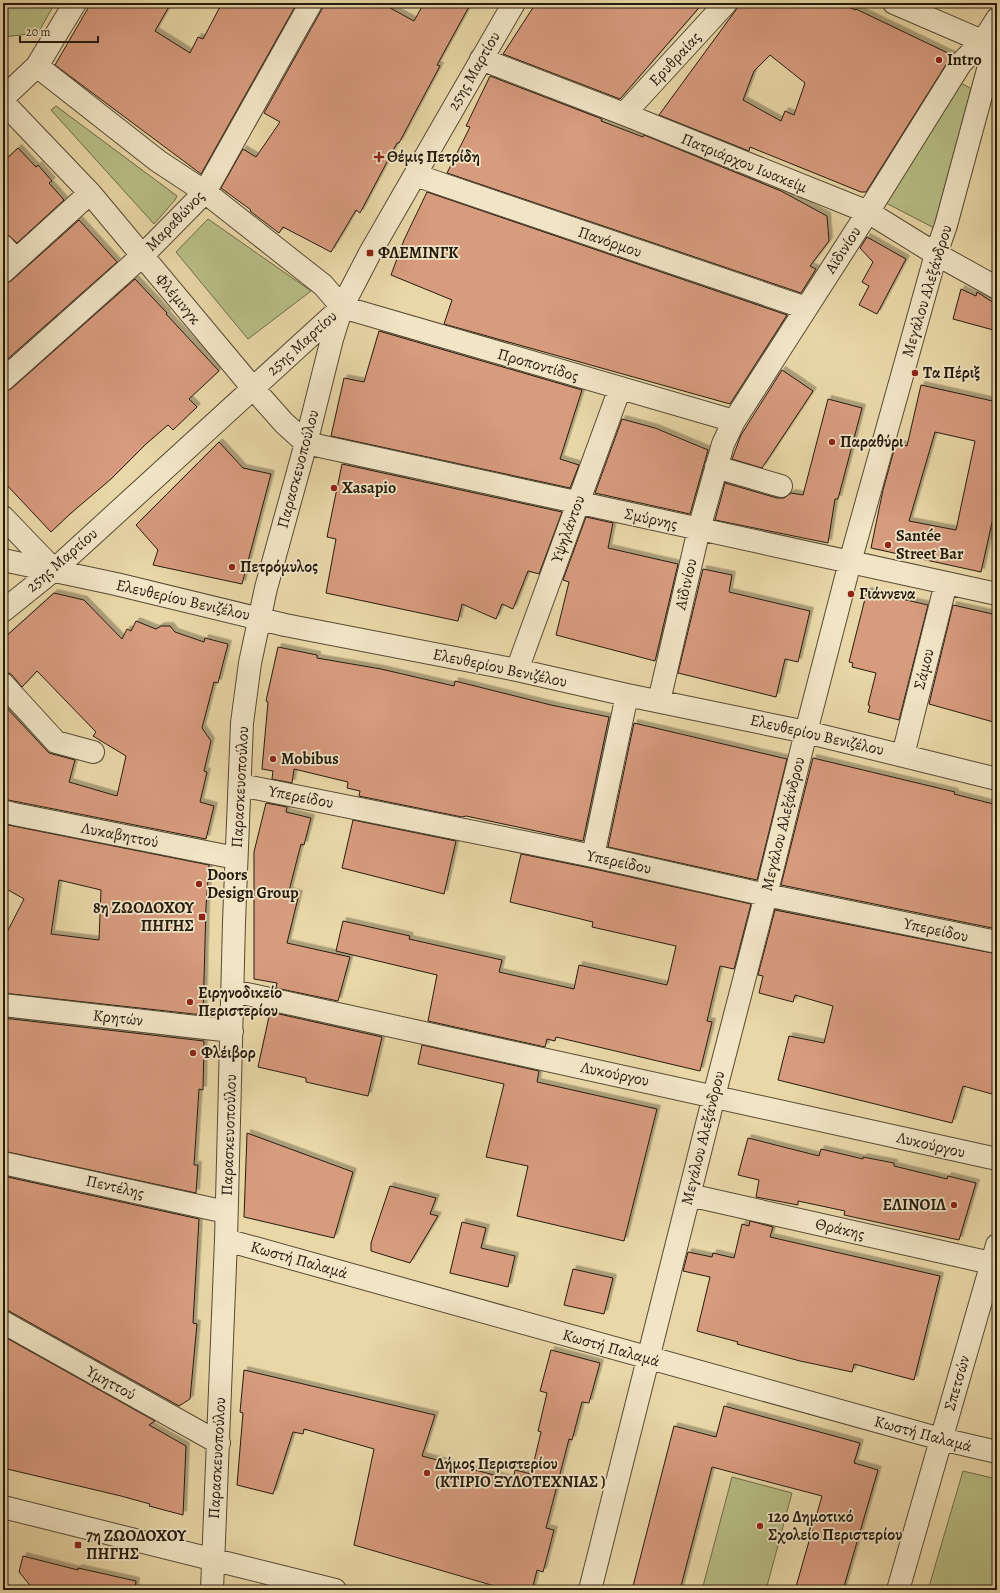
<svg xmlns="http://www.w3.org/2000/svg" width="1000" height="1593" font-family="Alegreya,serif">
  <defs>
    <filter id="shadow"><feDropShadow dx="3.5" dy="-3.5" stdDeviation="0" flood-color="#0004"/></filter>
  </defs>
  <rect width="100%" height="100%" fill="#e9d7a7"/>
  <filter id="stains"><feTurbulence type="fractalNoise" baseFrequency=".005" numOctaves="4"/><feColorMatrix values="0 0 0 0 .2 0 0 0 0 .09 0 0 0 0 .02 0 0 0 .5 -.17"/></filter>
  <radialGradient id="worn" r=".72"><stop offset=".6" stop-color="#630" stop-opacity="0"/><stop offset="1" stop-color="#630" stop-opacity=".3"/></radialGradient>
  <path fill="#b8be86" stroke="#6e6c4a" d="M3 3H55L38 33 3 37Z
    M955 80 974 90 938 230 884 202Z
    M56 106 177 196 175 200 154 224 51 110Z
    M208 219 311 291 248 339 176 252Z
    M963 1471 997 1479V1590H928Z
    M732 1477 792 1493 766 1590H702Z"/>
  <path fill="#d79b7e" stroke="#251b0e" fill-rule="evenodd" filter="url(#shadow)" d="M91 3H171L155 31 190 53 198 37 203 39 222 3H297L201 174 55 65Z
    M323 3H381L414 21 424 3H471L437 65 440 66 418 107 399 143H397L360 213 356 210 331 252 283 227 279 233 250 211 251 210 221 188 243 149 256 157 280 122 264 113 322 9Z
    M536 3H703L620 99 503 54Z
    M741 3H837L856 10V9L952 55 866 192H861L750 147 749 151 659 115ZM770 55 805 83 794 115 785 111 781 121 743 100 754 71Z
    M490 76 602 119 601 121 643 137 644 135 781 191 827 216 829 241 810 266 816 269 801 293 447 173 470 127 466 126Z
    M18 148 36 167 38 165 52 181 49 183 64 200 17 243 7 234H3V162Z
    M427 192 787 315 730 404 444 324 452 300 391 275 404 240Z
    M79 220 117 262 3 363V284L11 281Z
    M867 237 906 259 877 314 859 305 869 286 862 282 873 262 860 248Z
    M135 279 167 313 166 314 219 371 189 399 197 407 173 430 168 425 146 444 111 479 70 514 51 532 3 481V392L11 389Z
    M961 289 976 296 977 292 997 305V331L953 319Z
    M379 331 582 390 560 459 579 465 570 488 331 436 344 378 364 382Z
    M782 370 813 391 762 468 732 459 741 435Z
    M921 385 997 402V500L981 572 871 548 883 490 896 443 907 446ZM935 432 975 441 956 530 909 521Z
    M828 399 862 408 838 499H835L828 543 715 520 725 483 777 498H784L791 493 803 495Z
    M622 419 655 428 708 450 690 514 595 493Z
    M219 442 243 468 271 474 242 584 153 565 158 550 136 525Z
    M342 464 562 512 539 574 528 571 513 609 502 604 496 619 462 604 458 621 326 593 336 539 327 537Z
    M586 517 613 523 608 548 678 564 655 661 556 635 569 582 563 580Z
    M703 569 732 575 729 592 810 611 798 662 785 659 776 697 678 673Z
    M867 591 928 605 899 720 868 712 870 706 868 705 876 673 852 667 853 663 849 662Z
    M54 593 84 600 122 639 127 629 131 631 136 621 156 629 161 626H170L175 632 204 642 205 638 228 644 218 683 214 682 202 728 211 741 204 771 207 772 200 802 214 806 206 839 3 799V703L5 704 4 705 49 753 75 760 69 782 117 796 126 756 93 736 96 732 37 671 22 687 12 675 7 672H3V639Z
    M953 605 997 615V723L929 704Z
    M278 647 317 655V658L381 669 454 686 455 681 551 705 609 717 583 841 466 816 462 817 359 796 360 791 347 788 348 782 294 769 292 783 272 779 273 771 262 769 268 702 266 701Z
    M634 723 787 759 757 880 608 847Z
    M813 758 955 792 954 794 997 805V929L781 885Z
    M266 803 287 807 286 812 311 818 304 845 301 844 289 891 299 894 287 943 350 957 338 1001 276 988 277 983 254 979V852Z
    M353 820 456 841 444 894 342 868Z
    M3 824 209 865 206 907 203 1015 3 993V940L24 899 3 887ZM59 880 101 890 99 940 51 934Z
    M521 854 590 868 751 904 734 969 720 966 707 1021 712 1022 700 1071 556 1037 555 1041 547 1039 545 1047 428 1021 437 975 336 951 343 921 410 936 409 939 502 960 499 972 574 989 579 965 667 985 676 946 592 927 593 922 510 902Z
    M775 910 997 954V1075L992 1094 963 1086 952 1123 778 1080 789 1036 824 1043 833 1006 795 995 793 1002 759 993 763 976 758 975Z
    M270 1012 382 1037 368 1096 306 1082V1078L258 1067Z
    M3 1018 204 1041 203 1090 199 1089 194 1165H198L196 1193 3 1151Z
    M422 1045 539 1071 537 1082 657 1109 624 1241 517 1216 528 1166 486 1157 504 1084 418 1064Z
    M247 1133 353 1172 334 1238 244 1217Z
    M748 1138 819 1156 821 1149 863 1159V1157L894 1163V1166L947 1179 948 1176 976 1183 959 1240 844 1215 845 1211 798 1201V1205L756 1197 759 1180 738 1175Z
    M3 1176 199 1219 193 1323 197 1324 190 1399 179 1406 9 1311 3 1310Z
    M390 1186 436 1198 430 1214 438 1216 410 1263 371 1251V1243Z
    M750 1221 773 1227 770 1237 940 1276 914 1380 854 1364 852 1372 800 1361 737 1344 738 1342 697 1331 710 1277 683 1271 688 1252 712 1257 713 1253 734 1258 742 1224 749 1226Z
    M462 1222 486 1228 481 1248 515 1256 508 1287 450 1273Z
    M573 1269 613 1278 604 1314 564 1305Z
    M3 1336 155 1421 149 1425 186 1446 183 1515 149 1506 150 1504 121 1496 3 1468Z
    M551 1350 600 1363 589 1403 582 1402 572 1440 569 1439 546 1528 554 1530 543 1572 537 1570 532 1590H515L498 1587 354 1545 374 1449 304 1429 303 1434 293 1432 273 1494 237 1485 243 1413 240 1412 244 1370 435 1415 422 1456 513 1480 515 1470 531 1474 541 1432 538 1431 547 1393 540 1391Z
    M724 1406 860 1443 854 1463 878 1470 843 1590H795L822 1496 712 1467 680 1590H632L674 1426 716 1437Z
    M23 1556 78 1570V1568L136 1581 135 1590H34L19 1572Z"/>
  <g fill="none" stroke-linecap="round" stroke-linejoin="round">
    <defs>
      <path id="minor" d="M894 3 996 47
        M481 59 624 114 868 212 936 254 997 288
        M37 66 158 161 205 192 323 285 342 307
        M3 98 37 66 75 3
        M3 102 90 193 252 387 284 423 306 443 997 594
        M624 114 726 3
        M415 175 806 308
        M3 246 16 260
        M3 272 90 193
        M342 307 734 421
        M3 380 142 256 205 192 311 3
        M716 467 781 486
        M3 517 54 570
        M3 560 116 584 285 625 517 670 627 695 806 732 997 779
        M3 611 54 570 342 307 370 253 514 3
        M517 670 620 388
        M3 684 56 742 93 752
        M659 701 699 529 723 444 734 421 868 212 961 63 983 41 997 19
        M903 755 946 583
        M240 785 593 856 766 895 997 942
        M3 811 14 814 236 858
        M593 856 627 695
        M233 991 997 1159
        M3 1005 232 1031
        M3 1163 226 1212
        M689 1195 991 1263
        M226 1240 941 1439 997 1452
        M3 1322 219 1443
        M3 1507 335 1590
        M212 1590 226 1240 234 922 242 723 250 663 266 588 306 443 332 339 342 307
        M590 1590 714 1096 766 895 806 732 850 562 936 254 946 225 989 66 983 41
        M898 1590 997 1245"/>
    </defs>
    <use href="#minor" stroke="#564a34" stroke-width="24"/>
    <use href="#minor" stroke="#f1e5c6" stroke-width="22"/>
  </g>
  <g fill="#8f2418" stroke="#f1e5c6" stroke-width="1.5">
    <circle cx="939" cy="60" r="4"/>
    <path d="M377 151h4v4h4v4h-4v4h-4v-4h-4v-4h4z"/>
    <rect x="366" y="249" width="8" height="8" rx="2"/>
    <circle cx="915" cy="373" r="4"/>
    <circle cx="832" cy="442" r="4"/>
    <circle cx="334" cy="488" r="4"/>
    <circle cx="888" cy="545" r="4"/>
    <circle cx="232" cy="567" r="4"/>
    <circle cx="851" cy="594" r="4"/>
    <circle cx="273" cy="759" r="4"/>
    <circle cx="199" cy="884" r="4"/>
    <rect x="198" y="913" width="8" height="8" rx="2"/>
    <circle cx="190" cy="1002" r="4"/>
    <circle cx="193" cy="1053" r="4"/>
    <circle cx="954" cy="1205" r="4"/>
    <circle cx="427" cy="1473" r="4"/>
    <circle cx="760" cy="1526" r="4"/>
    <rect x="74" y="1541" width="8" height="8" rx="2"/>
  </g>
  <g text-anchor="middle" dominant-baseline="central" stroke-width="3.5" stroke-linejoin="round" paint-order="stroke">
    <g font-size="16" fill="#251b0e" stroke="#f1e5c6">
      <text transform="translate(675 59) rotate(-47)">Ερυθραίας</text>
      <text transform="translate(474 71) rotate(-60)">25ης Μαρτίου</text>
      <text transform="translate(744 163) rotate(22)">Πατριάρχου Ιωακείμ</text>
      <text transform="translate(175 221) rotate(-46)">Μαραθώνος</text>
      <text transform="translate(610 242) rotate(19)">Πανόρμου</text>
      <text transform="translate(843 250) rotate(-57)">Αϊδινίου</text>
      <text transform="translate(927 291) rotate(-73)">Μεγάλου Αλεξάνδρου</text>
      <text transform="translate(178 299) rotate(50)">Φλέμινγκ</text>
      <text transform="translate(302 343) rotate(-42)">25ης Μαρτίου</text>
      <text transform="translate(538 365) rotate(16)">Προποντίδος</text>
      <text transform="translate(298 469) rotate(-75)">Παρασκευοπούλου</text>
      <text transform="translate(651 519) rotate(12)">Σμύρνης</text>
      <text transform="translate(568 529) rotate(-70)">Υψηλάντου</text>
      <text transform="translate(62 560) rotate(-41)">25ης Μαρτίου</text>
      <text transform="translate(686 584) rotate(-77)">Αϊδινίου</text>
      <text transform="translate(183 600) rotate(13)">Ελευθερίου Βενιζέλου</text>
      <text transform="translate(500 668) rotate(12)">Ελευθερίου Βενιζέλου</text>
      <text transform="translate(924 669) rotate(-76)">Σάμου</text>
      <text transform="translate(817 735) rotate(13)">Ελευθερίου Βενιζέλου</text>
      <text transform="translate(240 787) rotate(-87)">Παρασκευοπούλου</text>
      <text transform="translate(301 797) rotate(11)">Υπερείδου</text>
      <text transform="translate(783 824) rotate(-76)">Μεγάλου Αλεξάνδρου</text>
      <text transform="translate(120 835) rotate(11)">Λυκαβηττού</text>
      <text transform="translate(619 862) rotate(12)">Υπερείδου</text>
      <text transform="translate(936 930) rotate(12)">Υπερείδου</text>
      <text transform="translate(118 1018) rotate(6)">Κρητών</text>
      <text transform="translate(615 1074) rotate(12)">Λυκούργου</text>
      <text transform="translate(229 1135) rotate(-88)">Παρασκευοπούλου</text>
      <text transform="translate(703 1138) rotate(-76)">Μεγάλου Αλεξάνδρου</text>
      <text transform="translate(931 1145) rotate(13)">Λυκούργου</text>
      <text transform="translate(115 1187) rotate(13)">Πεντέλης</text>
      <text transform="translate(840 1229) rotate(13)">Θράκης</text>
      <text transform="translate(299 1260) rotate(16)">Κωστή Παλαμά</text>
      <text transform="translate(611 1348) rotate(16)">Κωστή Παλαμά</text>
      <text transform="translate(111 1383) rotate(29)">Υμηττού</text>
      <text transform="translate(957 1383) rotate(-74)">Σπετσών</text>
      <text transform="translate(923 1434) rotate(15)">Κωστή Παλαμά</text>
      <text transform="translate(217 1458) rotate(-87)">Παρασκευοπούλου</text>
    </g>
    <g font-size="16" font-weight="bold" fill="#251b0e" stroke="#f1e5c6" text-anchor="start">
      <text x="947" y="60">Intro</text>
      <text x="387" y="157">Θέμις Πετρίδη</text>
      <text x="378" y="253">ΦΛΕΜΙΝΓΚ</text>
      <text x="923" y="373">Τα Πέριξ</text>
      <text x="840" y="442">Παραθύρι</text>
      <text x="342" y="488">Xasapio</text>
      <text x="896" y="536">Santée<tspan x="896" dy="18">Street Bar</tspan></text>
      <text x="240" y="567">Πετρόμυλος</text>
      <text x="859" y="594">Γιάννενα</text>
      <text x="281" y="759">Mobibus</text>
      <text x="207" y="875">Doors<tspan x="207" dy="18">Design Group</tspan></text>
      <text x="194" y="908" text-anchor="end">8η ΖΩΟΔΟΧΟΥ<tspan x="194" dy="18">ΠΗΓΗΣ</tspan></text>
      <text x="198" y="993">Ειρηνοδικείο<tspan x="198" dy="18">Περιστερίου</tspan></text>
      <text x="201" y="1053">Φλέιβορ</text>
      <text x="946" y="1205" text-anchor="end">ΕΛΙΝΟΙΛ</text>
      <text x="435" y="1464">Δήμος Περιστερίου<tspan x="435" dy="18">(ΚΤΙΡΙΟ ΞΥΛΟΤΕΧΝΙΑΣ )</tspan></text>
      <text x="768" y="1517">12ο Δημοτικό<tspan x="768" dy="18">Σχολείο Περιστερίου</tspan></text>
      <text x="86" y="1536">7η ΖΩΟΔΟΧΟΥ<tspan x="86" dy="18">ΠΗΓΗΣ</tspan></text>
    </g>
  </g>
  <rect width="1000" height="1593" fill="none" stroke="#e9d7a7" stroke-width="16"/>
  <rect x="4" y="4" width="992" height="1585" fill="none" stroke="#251b0e" stroke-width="2"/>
  <rect x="8" y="8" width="984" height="1577" fill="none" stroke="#251b0e"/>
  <path d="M20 36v6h78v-6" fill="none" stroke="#251b0e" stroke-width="2"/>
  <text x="26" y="36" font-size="12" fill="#251b0e" stroke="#f1e5c6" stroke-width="3" paint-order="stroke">20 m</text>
  <rect width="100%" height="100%" filter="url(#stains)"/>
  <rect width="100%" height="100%" fill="url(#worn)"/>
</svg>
